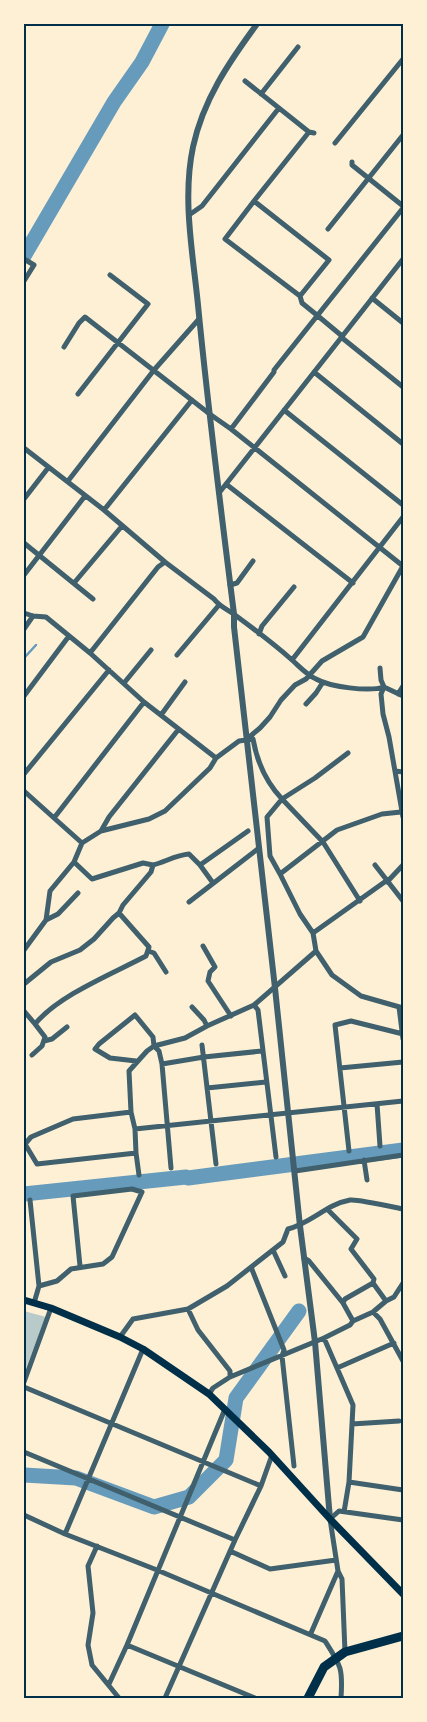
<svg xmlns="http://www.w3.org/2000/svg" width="427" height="1722" font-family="Mulish,sans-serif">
  <rect width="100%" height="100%" fill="#fdf0d5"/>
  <path fill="#b9caca" d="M24 1311 46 1317 24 1373Z"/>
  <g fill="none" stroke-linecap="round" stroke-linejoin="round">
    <path stroke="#669bbc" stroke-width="2.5" d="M24 658 36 645"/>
    <path stroke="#669bbc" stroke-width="15" d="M24 256 114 102 142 62 162 24
      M24 1194 186 1177 188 1178 403 1150
      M24 1475 76 1478 154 1507 189 1497 226 1460 236 1398 299 1311"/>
    <path stroke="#3f606c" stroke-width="5" d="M245 81 309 132 314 133
      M261 94 298 47
      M335 143 403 59
      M352 162V165L403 206
      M254 201 225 239 300 296 302 303 318 316
      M189 215 202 206 279 108
      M328 229 403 135
      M24 259 34 265 24 281
      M300 296 329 260 254 201 309 132
      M372 298 403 323
      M318 316 342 336
      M341 337 403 387
      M64 347 79 323 85 317 211 415 231 429 403 566
      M314 372 403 444
      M78 394 148 304 110 275
      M284 410 403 505
      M231 429 274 372V370L403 208
      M24 448 104 510 165 562 214 599C220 607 227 609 235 615 254 629 274 644 292 660 300 667 307 675 316 679 330 687 369 692 384 687L403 696
      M68 481 154 370 199 319
      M226 484 353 583
      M219 493 403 259
      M24 499 48 468
      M104 510 192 400
      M24 543 93 599
      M24 575 85 496
      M74 583 122 526
      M230 585 237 583 253 561
      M24 613 33 616 46 617 90 653 144 702 216 758
      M24 629 33 616
      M259 634 262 626 294 587
      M90 653 158 567 165 562
      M177 655 219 605
      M292 660 403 517
      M380 668 381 680 384 687 381 694 383 714 389 737 403 817
      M124 683 151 650
      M398 694 403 686
      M24 696 69 636
      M306 704 316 693 323 682
      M161 715 185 682
      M247 739 260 728 270 717 281 700 295 685 306 679 322 661 363 637 403 566
      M348 753 315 778 282 799 323 842 360 901
      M395 771 403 772
      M24 774 109 670
      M24 791 54 818 144 702
      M54 818 82 843 101 831 149 819 165 811 210 768 216 758 239 741 253 739C257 762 266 782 282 799L267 817 270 856 280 874 337 830 382 814 401 812
      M101 831 109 817 178 730
      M74 862 92 879 143 863 153 865
      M200 865 248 831
      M375 865 403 901
      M280 874 300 914 313 933
      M387 882 403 865
      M189 902 259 848
      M46 920 58 914 78 893
      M203 946 215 967 210 972 208 981 231 1016
      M24 950 46 920 50 891 74 862 82 843
      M148 951 154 953 166 972
      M316 951 313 933 386 881
      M24 984 51 962 80 950 94 939 113 918 119 913 123 905 151 872 153 865C165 862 176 855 189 854L200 865 213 883
      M254 1005 258 1010 276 1157
      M192 1007 204 1020 207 1026
      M399 1007 403 1039
      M403 1008 361 996 332 975 316 951 254 1005 207 1026 185 1038 154 1046 147 1051 129 1071 131 1112 135 1129 403 1101
      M24 1011 35 1024C59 995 112 974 146 956L149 947 119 913
      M44 1041 52 1039 67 1027
      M202 1045 216 1164
      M32 1055 42 1046 45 1037 35 1024
      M136 1061 110 1058 95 1049 99 1044 135 1015 153 1037 154 1046 159 1051 162 1064 171 1168
      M162 1064 204 1057 262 1051
      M340 1068 403 1062
      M207 1088 266 1082
      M377 1104 380 1146
      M131 1112 73 1119 31 1137 25 1144 37 1164 136 1153 135 1129
      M349 1151 335 1025 351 1021 403 1034
      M136 1153 139 1175
      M364 1160 367 1180
      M295 1171 403 1155
      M30 1200 39 1286
      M327 1209 357 1239 351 1249 374 1279 373 1283 345 1299 343 1303
      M273 1250 285 1276
      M304 1258 309 1261 343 1303 353 1321 350 1325 324 1338
      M251 1267 284 1350 282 1356 294 1466
      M386 1301 394 1297 403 1283
      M34 1303 39 1286 57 1281 71 1269 103 1264 112 1257 142 1192 132 1189 73 1196 80 1266
      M188 1309 198 1330 230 1371V1377
      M373 1312 380 1319 403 1361
      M353 1321 373 1312 386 1301 373 1283
      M120 1337 133 1319 188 1309 227 1286 283 1242 288 1229C310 1224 327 1204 350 1200 358 1199 393 1207 403 1209
      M337 1368 394 1343
      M24 1382 51 1308
      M24 1387 261 1486
      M209 1394 213 1388 230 1377 324 1338 353 1405 349 1482 344 1512
      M352 1424 399 1421
      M24 1452 235 1540
      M349 1482 403 1490
      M24 1515 65 1534 157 1570 325 1641C341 1666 343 1668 341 1698
      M65 1534 143 1349
      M97 1546 88 1566 93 1613 88 1645 92 1665 119 1698
      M230 1551 270 1569 336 1560
      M311 1633 338 1571
      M127 1645 255 1698
      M345 1652 342 1579 338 1571 330 1519 339 1511 403 1520
      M109 1684 127 1645 225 1409
      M165 1698 235 1540 261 1486 272 1455"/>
    <path stroke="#3f606c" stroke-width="6" d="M257 24C229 62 203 100 193 147 182 199 193 254 198 305 208 409 221 511 234 614V627L275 988 300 1226 315 1342 330 1519"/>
    <path stroke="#003049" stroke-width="7" d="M24 1300 51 1308 120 1337 143 1349 209 1394 269 1452 330 1519 403 1594"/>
    <path stroke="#003049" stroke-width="9" d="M308 1698 324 1667 345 1652 403 1636"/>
  </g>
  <rect width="427" height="1722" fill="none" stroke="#fdf0d5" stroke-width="50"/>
  <rect x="25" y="25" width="377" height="1672" fill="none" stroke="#003049" stroke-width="2"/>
</svg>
